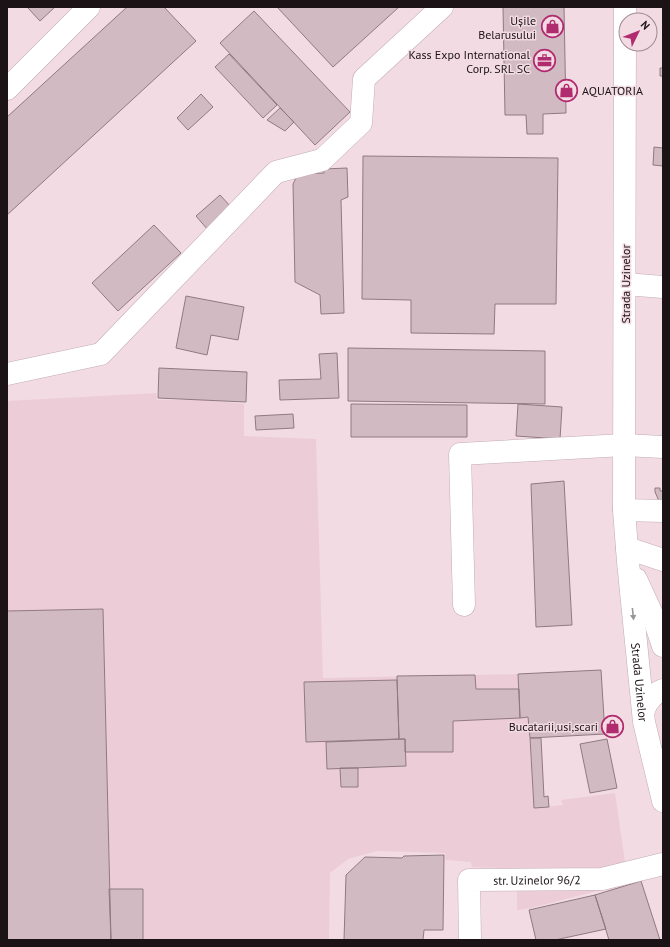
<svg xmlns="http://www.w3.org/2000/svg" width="670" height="947" font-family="'PT Sans',sans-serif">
  <rect width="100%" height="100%" fill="#f3dbe3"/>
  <path fill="#ecccd7" d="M156 393 157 400H210L244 404V436L316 439 323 678 518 674 520 717H528L534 808 563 805 561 800 615 793 628 883 531 908 517 910V891H501L500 868 472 867 471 862 446 860 445 853 377 851 348 859 330 873 329 940H7V401Z"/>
  <path fill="#d2bac3" stroke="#907a82" d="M27 7H55L40 21Z
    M127 7H164L196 41 7 215V117Z
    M277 7H399L333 67Z
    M503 7H564L566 113 543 114V134H527L526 115H505Z
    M254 11 350 112 315 145 220 43Z
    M229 54 277 105 263 118 215 67Z
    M660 68H663V76H660Z
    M201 94 213 107 188 130 177 118Z
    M280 108 294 122 285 131 267 120Z
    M654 147 663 148V166L653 165Z
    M363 156 558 158 556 304H495L494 334 411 333V300L362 299Z
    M347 168 348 197 341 200 344 313 321 314 320 295 295 282 293 184 298 174 324 173V169Z
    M220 195 232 208 208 230 196 216Z
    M154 225 181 253 118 311 92 283Z
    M186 296 244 307 238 340 211 335 207 355 176 348Z
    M348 348 545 351V404L348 401Z
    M337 353 339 398 280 400 279 380 321 379 319 354Z
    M159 368 247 372 246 402 158 398Z
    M351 404 467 405V437H351Z
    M518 404 562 407 560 439 516 436Z
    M293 414 294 428 256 430 255 416Z
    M564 481 572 625 536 627 531 484Z
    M655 488H660V491H663V501H659L655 492Z
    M103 609 111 940H7V611Z
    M601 670 605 734 530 738 528 717 520 718 518 674Z
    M475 675 476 689H519L520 718 453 721V752H405V739H399L397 676Z
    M397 680 399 739 306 742 304 682Z
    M530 738H541L544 797 548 796 549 807 534 808Z
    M405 739 406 766 327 769 326 742Z
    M607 739 617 788 590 793 580 744Z
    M340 768H358V787H341Z
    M444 855 443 930H424L423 940H344L346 875 365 857 402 858 404 856Z
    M641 881 660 940H609L595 895Z
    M109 889H143V940H111Z
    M595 895 606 929 555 940H536L529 910Z"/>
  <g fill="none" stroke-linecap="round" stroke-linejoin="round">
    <defs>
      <g id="minor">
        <path d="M7 89 89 7"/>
        <path d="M625 284 663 287"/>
        <path d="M7 374 101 354 276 172 322 160 361 123 364 79 442 7"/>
        <path d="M624 510 663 511"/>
        <path d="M627 548 663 560"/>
        <path d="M464 605 460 454 624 445 663 447"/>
        <path id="s1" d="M470 940 469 880 602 879 663 864"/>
      </g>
      <g id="major">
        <path id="s2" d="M625 7 624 510 628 562 644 722 663 801"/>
        <path d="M636 579 653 616 663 646"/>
        <path d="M644 710C647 700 653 694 663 690"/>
      </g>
    </defs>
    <use href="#minor" stroke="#c3acb4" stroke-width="23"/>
    <use href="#major" stroke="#c3acb4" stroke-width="23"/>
    <use href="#minor" stroke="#fff" stroke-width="22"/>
    <use href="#major" stroke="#fff" stroke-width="22"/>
  </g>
  <defs><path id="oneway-solid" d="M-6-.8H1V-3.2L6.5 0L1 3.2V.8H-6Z"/></defs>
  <use fill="#989596" href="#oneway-solid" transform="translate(633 614) rotate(84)"/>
  <defs>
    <symbol id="shop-ring" viewBox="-11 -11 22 22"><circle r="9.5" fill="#f3dbe3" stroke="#b12b6f" stroke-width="1.5"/><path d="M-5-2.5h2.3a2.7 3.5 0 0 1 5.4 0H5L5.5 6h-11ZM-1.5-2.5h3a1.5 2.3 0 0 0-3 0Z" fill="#b12b6f"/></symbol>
    <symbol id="office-ring" viewBox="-11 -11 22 22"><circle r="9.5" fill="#f3dbe3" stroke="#b12b6f" stroke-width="1.5"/><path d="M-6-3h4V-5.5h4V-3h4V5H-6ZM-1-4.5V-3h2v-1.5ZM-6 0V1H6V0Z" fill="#b12b6f"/></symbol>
  </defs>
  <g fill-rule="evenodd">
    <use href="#shop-ring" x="540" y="14" width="25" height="25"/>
    <use href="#office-ring" x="532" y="48" width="25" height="25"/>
    <use href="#shop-ring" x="554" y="78" width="25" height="25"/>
    <use href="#shop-ring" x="600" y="714" width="25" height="25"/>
  </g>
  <g text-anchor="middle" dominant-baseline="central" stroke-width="3" stroke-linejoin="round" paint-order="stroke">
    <g font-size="12" fill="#1b1316" stroke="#f3dbe3" text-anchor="end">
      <text x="536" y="20">Ușile<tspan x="536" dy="14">Belarusului</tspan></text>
      <text x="530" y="54">Kass Expo International<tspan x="530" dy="14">Corp. SRL SC</tspan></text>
      <text x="582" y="90" text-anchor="start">AQUATORIA</text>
      <text x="598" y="726">Bucatarii,usi,scari</text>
    </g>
    <g font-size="12" fill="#1b1316" stroke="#f3dbe3">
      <text transform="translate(625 284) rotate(-90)">Strada Uzinelor</text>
      <text stroke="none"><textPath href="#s2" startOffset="676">Strada Uzinelor</textPath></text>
      <text stroke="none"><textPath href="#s1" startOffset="128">str. Uzinelor 96/2</textPath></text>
    </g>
  </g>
  <rect width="670" height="947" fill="none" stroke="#1b1316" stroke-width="16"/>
  <g transform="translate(638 32) rotate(47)"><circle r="19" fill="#f3dbe3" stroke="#9d8b91"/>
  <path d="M0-3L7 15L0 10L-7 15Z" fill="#b12b6f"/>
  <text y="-6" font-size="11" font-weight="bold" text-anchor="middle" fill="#1b1316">N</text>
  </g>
</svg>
